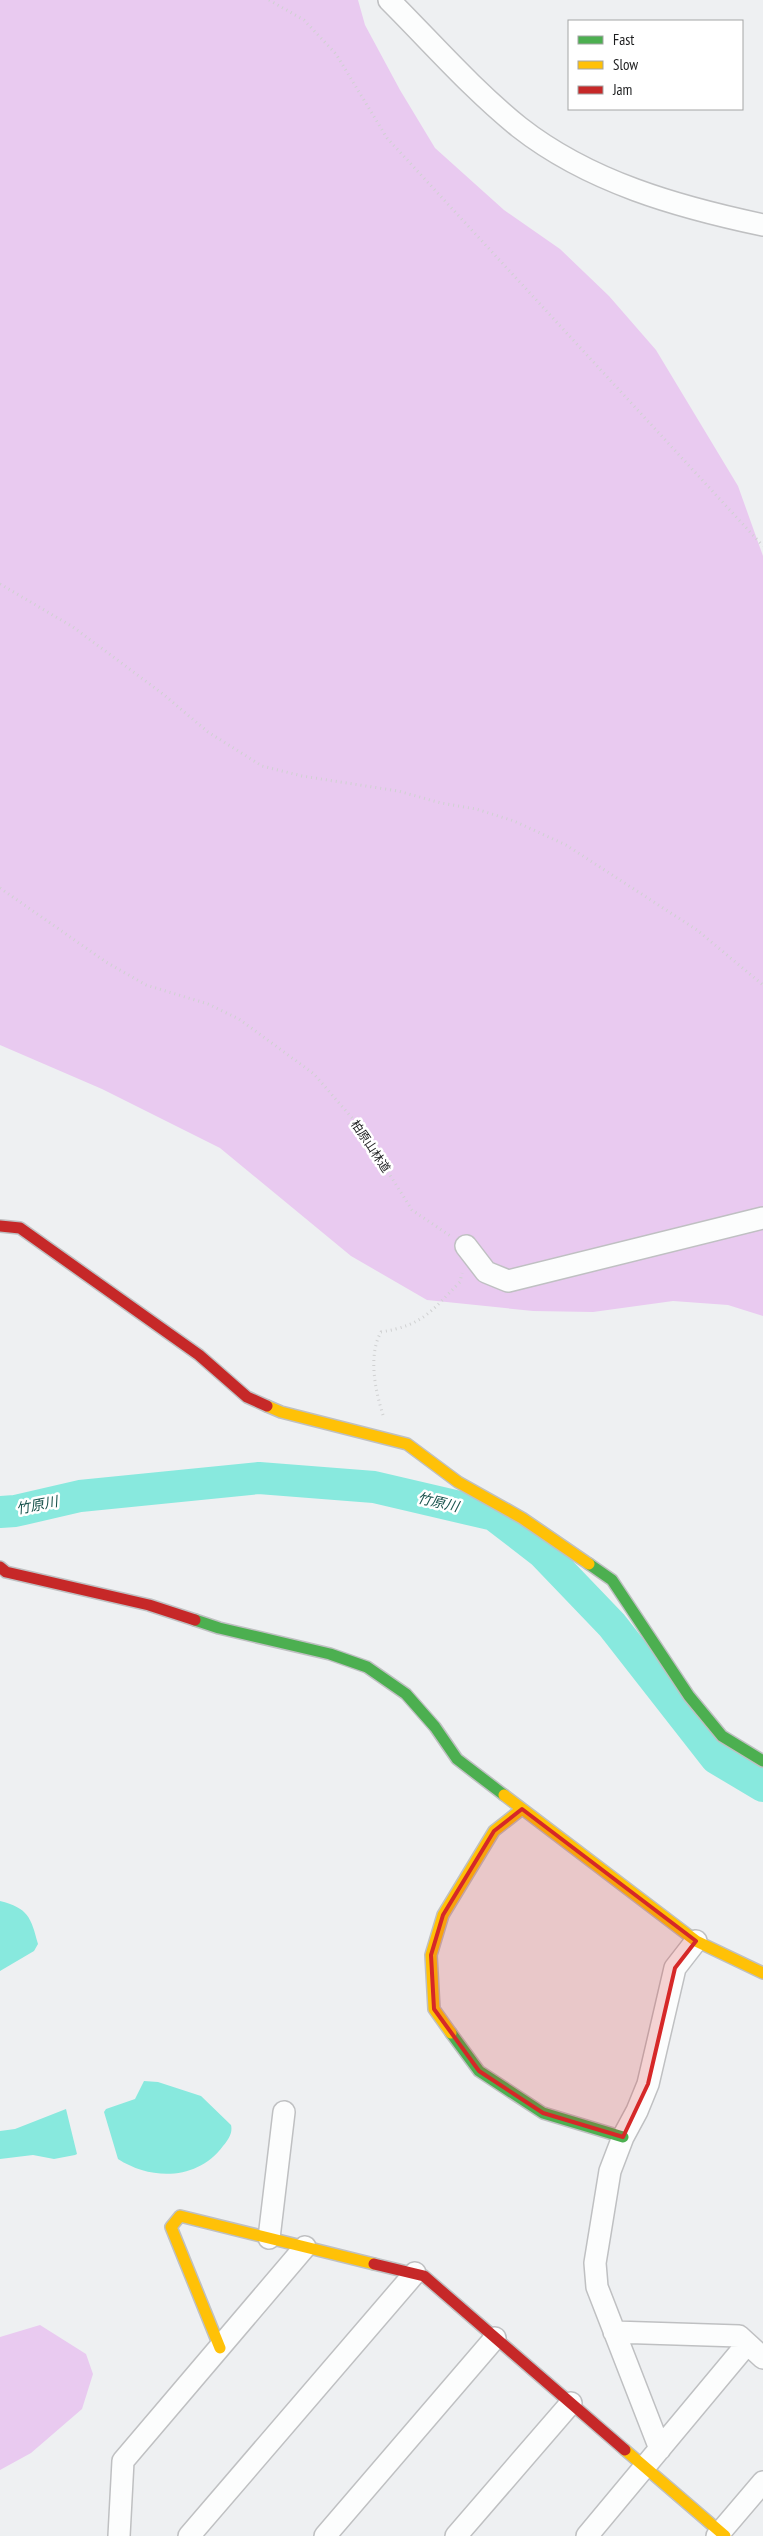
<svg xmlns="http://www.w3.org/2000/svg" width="763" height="2536" font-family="'PT Sans Narrow','Noto Sans JP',sans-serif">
  <rect width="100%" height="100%" fill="#eef0f2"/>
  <path fill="#e9caf0" d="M0 0H358L365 25 400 90 435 148 504 210 560 249 609 296 656 350 738 486 763 556V1316L728 1305 673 1301 593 1312 533 1311 427 1300 351 1256 220 1148 102 1089 0 1045Z
    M40 2325 86 2354 93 2374 82 2409 31 2453 0 2470V2337Z"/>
  <path fill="#88e9de" d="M0 1901C28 1908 31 1917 38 1944L34 1951 0 1971Z
    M144 2081 158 2082 201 2096 231 2125C233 2133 228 2140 223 2146 198 2180 152 2181 118 2159L104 2112 106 2109 135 2099Z
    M66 2109 77 2154 75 2155 54 2159 33 2155 0 2159V2131L15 2129Z"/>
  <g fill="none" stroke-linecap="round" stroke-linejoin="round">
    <path stroke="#88e9de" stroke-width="32" d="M0 1512 15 1511 80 1496 259 1478 374 1487 494 1515 542 1552 612 1625 716 1758 763 1786"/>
    <defs>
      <path id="street" d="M389 0C432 43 472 89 519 127 589 182 678 207 763 225
        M466 1246 486 1272 508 1281 763 1218
        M269 2238 284 2112
        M614 2332 739 2336 763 2358
        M660 2449 597 2287 595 2263 610 2171 623 2137 637 2111 648 2084 675 1968 696 1941
        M119 2536 123 2461 305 2247
        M189 2536 415 2273
        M325 2536 495 2338
        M456 2536 571 2403
        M587 2536 747 2344
        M717 2536 763 2482"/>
      <path id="fast" d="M589 1564 612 1580 689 1696 722 1736 763 1761
        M195 1620 219 1628 330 1654 367 1667 406 1694 435 1727 457 1759 504 1795
        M451 2033 479 2071 543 2113 623 2137"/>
      <path id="slow" d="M267 1406 281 1412 407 1444 458 1482 522 1518 589 1564
        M504 1795 696 1941 763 1973
        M451 2033 434 2009 431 1955 443 1915 494 1831 522 1809
        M220 2348 171 2227 180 2216 374 2264
        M625 2450 725 2536"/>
      <path id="jam" d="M0 1226 20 1228 199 1355 247 1397 267 1406
        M0 1567 6 1572 149 1605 195 1620
        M374 2264 424 2276 625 2450"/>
    </defs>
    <use href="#street" stroke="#bfc0c2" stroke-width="24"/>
    <use href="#fast" stroke="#bfc0c2" stroke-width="14"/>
    <use href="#slow" stroke="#bfc0c2" stroke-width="14"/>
    <use href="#jam" stroke="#bfc0c2" stroke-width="14"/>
    <path stroke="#d0d1d2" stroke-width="3" stroke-dasharray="1 4" stroke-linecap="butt" d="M269 0 304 20 336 54 387 138 763 546
      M0 584 73 627 163 694 208 732 262 766 302 776 398 791 441 803 476 809 514 821 566 845 697 930 763 985
      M0 888 106 962 146 985 208 1004 239 1019 314 1074 359 1126 412 1210 452 1237
      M383 1415C375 1390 368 1355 381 1332 424 1325 431 1311 460 1282L462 1273"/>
    <use href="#street" stroke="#fcfdfd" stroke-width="21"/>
    <use href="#fast" stroke="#4caf50" stroke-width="11"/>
    <use href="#slow" stroke="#ffc107" stroke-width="11"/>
    <use href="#jam" stroke="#c62828" stroke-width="11"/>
  </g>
  <path fill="#d62828" fill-opacity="0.2" stroke="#d62828" stroke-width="4" stroke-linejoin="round" d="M522 1809 696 1941 675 1968 648 2084 623 2137 543 2113 479 2071 434 2009 431 1955 443 1915 494 1831Z"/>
  <g text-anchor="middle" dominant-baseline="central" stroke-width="5" stroke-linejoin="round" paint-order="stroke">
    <g font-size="12" fill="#1c1d1e" stroke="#fff">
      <text transform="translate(371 1146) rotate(56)">柏原山林道</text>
    </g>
    <g font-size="14" font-style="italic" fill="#16514b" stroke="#fff">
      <text transform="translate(438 1502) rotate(13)">竹原川</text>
      <text transform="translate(37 1505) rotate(-11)">竹原川</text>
    </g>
  </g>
  <rect x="568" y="20" width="175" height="90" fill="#ffffff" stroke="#a4a5a5"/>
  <rect x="578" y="36" width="25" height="8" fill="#4caf50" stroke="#a4a5a5"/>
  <text x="613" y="45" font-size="15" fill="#1c1d1e">Fast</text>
  <rect x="578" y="61" width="25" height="8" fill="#ffc107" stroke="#a4a5a5"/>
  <text x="613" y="70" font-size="15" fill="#1c1d1e">Slow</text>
  <rect x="578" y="86" width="25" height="8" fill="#c62828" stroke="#a4a5a5"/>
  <text x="613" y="95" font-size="15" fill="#1c1d1e">Jam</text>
</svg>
